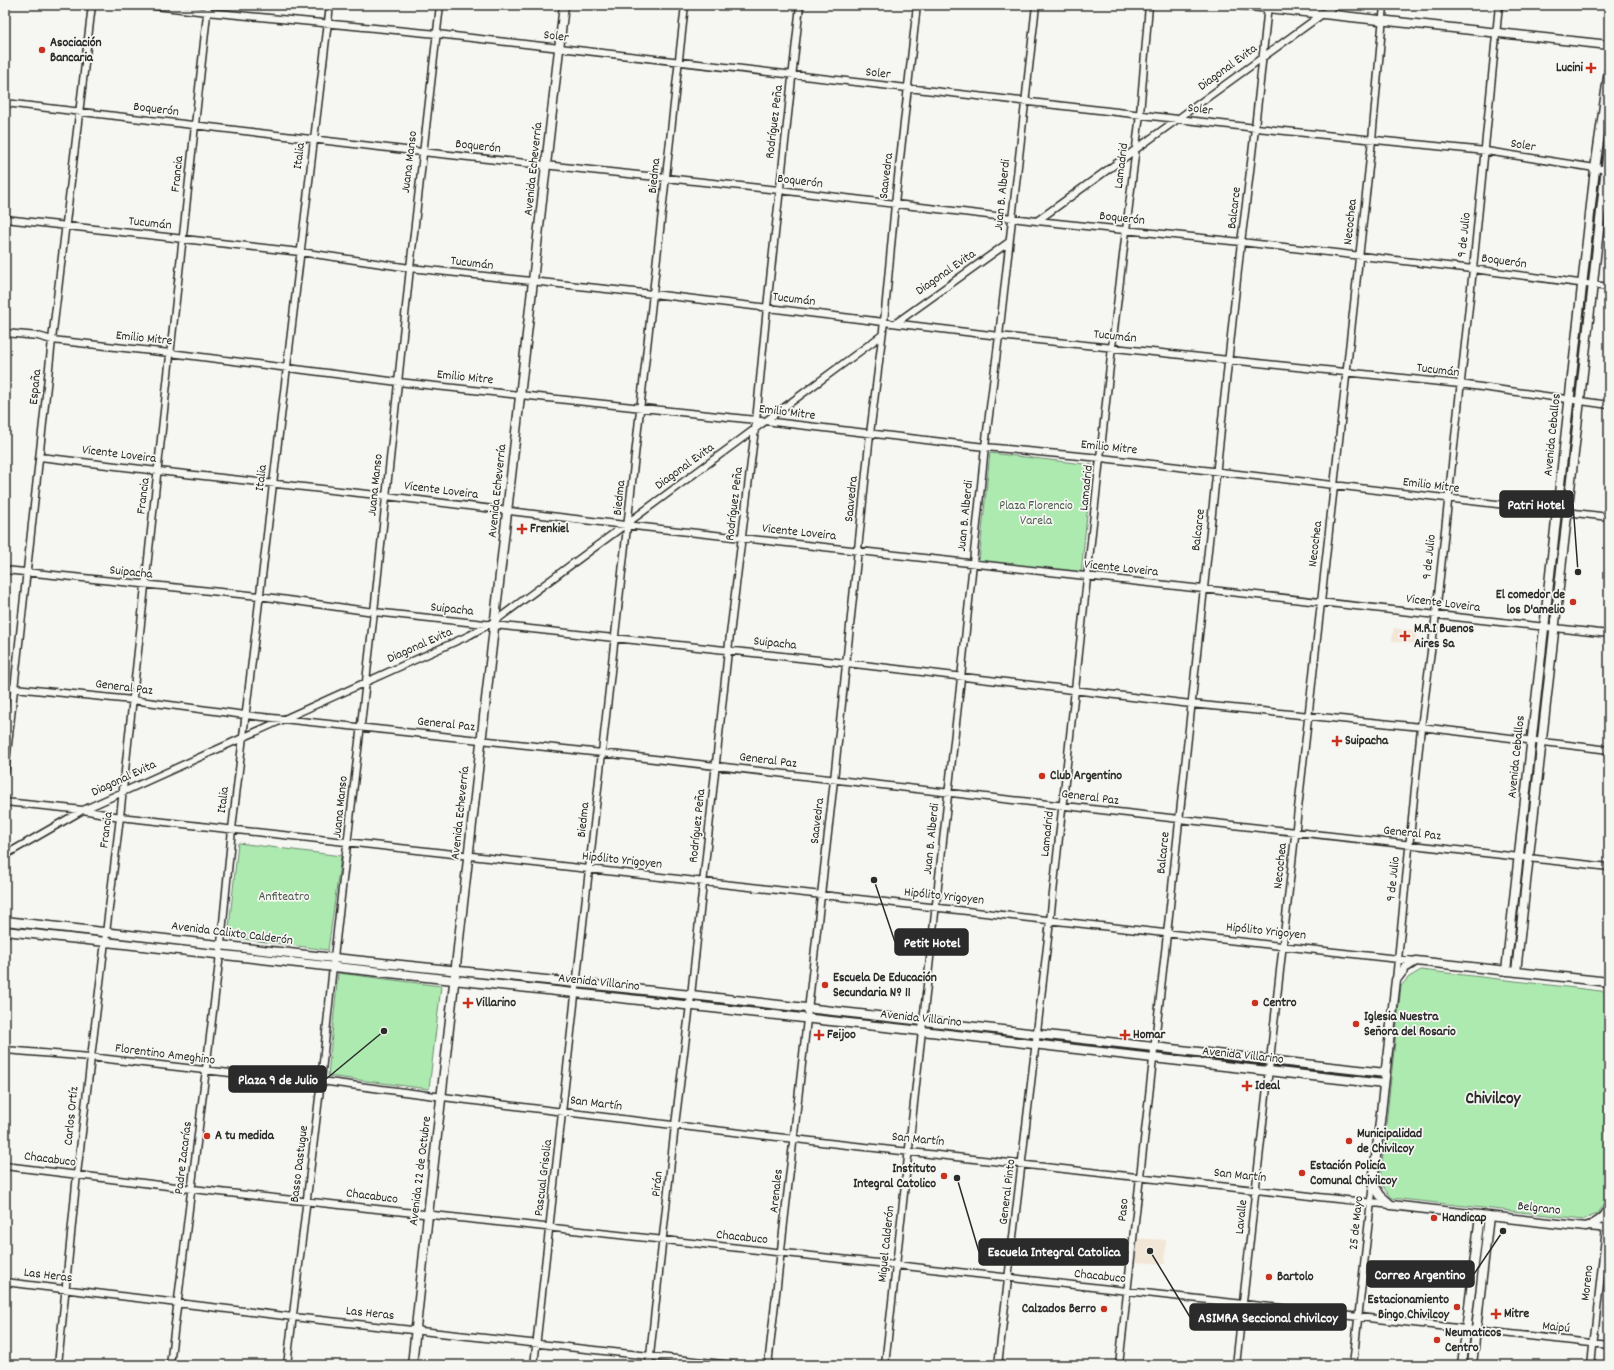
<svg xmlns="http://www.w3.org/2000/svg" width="1614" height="1370" font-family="Dekko,sans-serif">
  <rect width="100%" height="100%" fill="#f6f6f2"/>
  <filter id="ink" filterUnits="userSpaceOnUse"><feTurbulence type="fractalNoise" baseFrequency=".025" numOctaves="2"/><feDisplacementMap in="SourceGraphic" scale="8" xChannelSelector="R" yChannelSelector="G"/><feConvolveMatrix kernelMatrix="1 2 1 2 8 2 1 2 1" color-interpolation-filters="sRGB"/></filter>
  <g filter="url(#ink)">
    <path fill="#f2e6d7" d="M1394 628 1417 631 1415 644 1392 641Z
      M1135 1238 1166 1240 1165 1264 1133 1262Z"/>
    <path fill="#adeab0" stroke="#6c8a6e" d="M990 453 1092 465 1081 574 979 561Z
      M238 843 341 856 328 950 228 937Z
      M1421 970 1609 992V1166L1606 1200 1598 1214 1584 1219 1392 1198 1385 1189 1380 1180 1401 986 1409 977Z
      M338 973 441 986 429 1089 328 1076Z"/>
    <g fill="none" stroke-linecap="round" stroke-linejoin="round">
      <defs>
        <path id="street" d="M147 5 207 12 437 34 1256 128 1486 151 1608 170
          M5 103 422 152 779 190 1037 221 1241 242 1473 269 1609 287
          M5 219 300 252 410 268 653 294 999 336 1460 384 1609 405
          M1037 221 1335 5
          M896 323 1009 242
          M5 333 38 336 52 340 170 353 398 382 765 421 985 447 1101 458 1609 517
          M40 457 158 471 386 496 625 525 1609 634
          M5 570 259 596 374 612 846 663 1191 704 1421 727 1609 750
          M5 687 132 700 245 715 602 753 1179 819 1609 867
          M5 772 52 340 92 5
          M5 802 83 810 120 817 1416 961
          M5 855 83 810 470 635 495 621 882 335
          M1396 980 1421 727 1436 614 1473 269 1499 5
          M5 1050 90 1057 310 1082 321 1081C677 1129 1034 1165 1391 1205
          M5 1166 192 1189 896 1265 1609 1345
          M1588 1227 1609 1229
          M5 1282 293 1317 732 1365
          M58 1365 77 1174 120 817 208 5
          M170 1365 220 954 232 829 330 5
          M287 1365 321 1081 333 966 374 612 410 268 440 5
          M534 1365 685 5
          M649 1365 675 1125 690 1005 728 651 756 421 767 307 800 5
          M768 1365 834 780 870 434 884 322 895 204 917 5
          M885 1365 961 678 985 447 999 336 1036 5
          M998 1365 1050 921 1112 347 1140 114 1149 5
          M1119 1365 1167 934 1241 242C1252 163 1260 84 1268 5
          M1236 1365 1334 486 1372 140 1384 5
          M1353 1365 1373 1183
          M1591 1365 1608 1210"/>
        <path id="secondary" d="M1241 5 1609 45
          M5 921 334 958 691 995 1385 1073
          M5 931 922 1031 1153 1058 1384 1084
          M1506 971 1595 169 1609 70
          M1516 972 1609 140
          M1609 982 1416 961 1405 968 1396 980 1373 1183 1380 1195 1391 1205 1586 1227C1597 1223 1608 1216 1609 1205
          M412 1365 428 1215 564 5
          M1462 1365 1480 1215
          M1472 1365 1489 1216"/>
      </defs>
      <use href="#street" stroke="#2b2b2b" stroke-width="9"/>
      <use href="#secondary" stroke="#2b2b2b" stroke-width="11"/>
      <use href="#street" stroke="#f6f6f2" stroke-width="6"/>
      <use href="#secondary" stroke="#f6f6f2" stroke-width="8"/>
    </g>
  </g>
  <g fill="#c8321e" stroke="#f6f6f2" stroke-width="1.5">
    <circle cx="42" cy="50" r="4"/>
    <path d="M1589 62h4v4h4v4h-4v4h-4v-4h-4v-4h4z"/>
    <path d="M520 523h4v4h4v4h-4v4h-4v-4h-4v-4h4z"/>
    <circle cx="1573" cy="602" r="4"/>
    <path d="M1403 630h4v4h4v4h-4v4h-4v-4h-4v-4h4z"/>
    <path d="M1335 735h4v4h4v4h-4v4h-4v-4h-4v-4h4z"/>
    <circle cx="1042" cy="776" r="4"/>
    <circle cx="825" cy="985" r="4"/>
    <path d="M466 997h4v4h4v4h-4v4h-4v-4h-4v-4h4z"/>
    <circle cx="1255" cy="1003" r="4"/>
    <circle cx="1356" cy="1024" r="4"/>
    <path d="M817 1029h4v4h4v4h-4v4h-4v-4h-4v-4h4z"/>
    <path d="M1123 1029h4v4h4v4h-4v4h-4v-4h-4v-4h4z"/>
    <path d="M1245 1080h4v4h4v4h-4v4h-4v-4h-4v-4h4z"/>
    <circle cx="207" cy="1136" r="4"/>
    <circle cx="1349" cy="1141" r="4"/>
    <circle cx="1302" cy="1173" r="4"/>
    <circle cx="944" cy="1176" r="4"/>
    <circle cx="1434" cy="1218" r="4"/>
    <circle cx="1269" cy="1277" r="4"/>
    <circle cx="1457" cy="1307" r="4"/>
    <circle cx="1104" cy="1309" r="4"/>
    <path d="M1494 1308h4v4h4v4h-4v4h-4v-4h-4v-4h4z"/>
    <circle cx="1437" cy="1340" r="4"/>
  </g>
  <g text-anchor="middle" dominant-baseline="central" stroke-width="3.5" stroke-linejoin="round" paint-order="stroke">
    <g font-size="13" fill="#2b2b2b" stroke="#f6f6f2">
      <text transform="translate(556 37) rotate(7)">Soler</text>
      <text transform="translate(1228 68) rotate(-36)">Diagonal Evita</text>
      <text transform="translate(878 74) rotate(6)">Soler</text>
      <text transform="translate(156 110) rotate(7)">Boquerón</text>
      <text transform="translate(1200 110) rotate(7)">Soler</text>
      <text transform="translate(775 122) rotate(-83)">Rodríguez Peña</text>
      <text transform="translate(1523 146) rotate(9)">Soler</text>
      <text transform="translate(478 147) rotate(6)">Boquerón</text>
      <text transform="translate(300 156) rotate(-83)">Italia</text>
      <text transform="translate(410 162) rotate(-83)">Juana Manso</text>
      <text transform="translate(1122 166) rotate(-83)">Lamadrid</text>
      <text transform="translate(534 169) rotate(-84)">Avenida Echeverría</text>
      <text transform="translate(178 174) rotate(-84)">Francia</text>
      <text transform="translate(655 176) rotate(-84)">Biedma</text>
      <text transform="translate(887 176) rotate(-83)">Saavedra</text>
      <text transform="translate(800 182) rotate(7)">Boquerón</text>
      <text transform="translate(1003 195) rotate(-84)">Juan B. Alberdi</text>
      <text transform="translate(1235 208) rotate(-83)">Balcarce</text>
      <text transform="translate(1122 219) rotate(6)">Boquerón</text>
      <text transform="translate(1351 222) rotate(-84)">Necochea</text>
      <text transform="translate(150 224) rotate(6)">Tucumán</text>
      <text transform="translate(1465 235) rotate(-84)">9 de Julio</text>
      <text transform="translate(1504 262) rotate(8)">Boquerón</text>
      <text transform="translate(472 264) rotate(7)">Tucumán</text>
      <text transform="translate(946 273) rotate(-35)">Diagonal Evita</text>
      <text transform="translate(794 300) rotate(7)">Tucumán</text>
      <text transform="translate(1115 337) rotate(6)">Tucumán</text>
      <text transform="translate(144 339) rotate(6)">Emilio Mitre</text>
      <text transform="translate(1438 371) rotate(7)">Tucumán</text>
      <text transform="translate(465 378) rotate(6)">Emilio Mitre</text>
      <text transform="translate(36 387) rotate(-84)">España</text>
      <text transform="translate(787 413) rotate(7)">Emilio Mitre</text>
      <text transform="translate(1553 435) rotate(-84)">Avenida Ceballos</text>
      <text transform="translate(1109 448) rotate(6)">Emilio Mitre</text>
      <text transform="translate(119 455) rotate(7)">Vicente Loveira</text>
      <text transform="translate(685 467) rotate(-36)">Diagonal Evita</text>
      <text transform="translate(262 478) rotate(-83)">Italia</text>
      <text transform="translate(376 485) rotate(-84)">Juana Manso</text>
      <text transform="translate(1431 486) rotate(7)">Emilio Mitre</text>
      <text transform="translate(1087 488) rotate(-84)">Lamadrid</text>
      <text transform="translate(441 491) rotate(7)">Vicente Loveira</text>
      <text transform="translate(498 491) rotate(-84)">Avenida Echeverría</text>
      <text transform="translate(144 496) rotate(-83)">Francia</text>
      <text transform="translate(620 498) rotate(-84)">Biedma</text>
      <text transform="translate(852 499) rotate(-84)">Saavedra</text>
      <text transform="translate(735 504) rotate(-83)">Rodríguez Peña</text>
      <text transform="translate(966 516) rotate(-84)">Juan B. Alberdi</text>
      <text transform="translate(1199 530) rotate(-83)">Balcarce</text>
      <text transform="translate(799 533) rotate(6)">Vicente Loveira</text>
      <text transform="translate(1316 544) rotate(-83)">Necochea</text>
      <text transform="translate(1430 557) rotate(-84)">9 de Julio</text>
      <text transform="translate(1121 569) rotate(6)">Vicente Loveira</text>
      <text transform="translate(131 573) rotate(6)">Suipacha</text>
      <text transform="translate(1443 604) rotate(7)">Vicente Loveira</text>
      <text transform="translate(452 610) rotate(6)">Suipacha</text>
      <text transform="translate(775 644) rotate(6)">Suipacha</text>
      <text transform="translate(420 646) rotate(-24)">Diagonal Evita</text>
      <text transform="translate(124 688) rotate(7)">General Paz</text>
      <text transform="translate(446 725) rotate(6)">General Paz</text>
      <text transform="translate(1517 757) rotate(-84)">Avenida Ceballos</text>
      <text transform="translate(768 761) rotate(7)">General Paz</text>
      <text transform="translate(124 779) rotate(-25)">Diagonal Evita</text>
      <text transform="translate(1090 798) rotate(7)">General Paz</text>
      <text transform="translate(224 800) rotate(-83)">Italia</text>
      <text transform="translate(341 807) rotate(-84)">Juana Manso</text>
      <text transform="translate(461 813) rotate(-84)">Avenida Echeverría</text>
      <text transform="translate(584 820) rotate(-84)">Biedma</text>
      <text transform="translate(818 821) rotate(-83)">Saavedra</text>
      <text transform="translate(698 826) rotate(-84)">Rodríguez Peña</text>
      <text transform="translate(107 830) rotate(-83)">Francia</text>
      <text transform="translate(1048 834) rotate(-84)">Lamadrid</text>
      <text transform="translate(1412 834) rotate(6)">General Paz</text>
      <text transform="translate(932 839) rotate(-84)">Juan B. Alberdi</text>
      <text transform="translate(1164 853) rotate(-84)">Balcarce</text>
      <text transform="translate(622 861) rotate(6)">Hipólito Yrigoyen</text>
      <text transform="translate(1281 866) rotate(-84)">Necochea</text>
      <text transform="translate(1394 879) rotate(-84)">9 de Julio</text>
      <text transform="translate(944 897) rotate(6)">Hipólito Yrigoyen</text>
      <text transform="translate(1266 932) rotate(6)">Hipólito Yrigoyen</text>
      <text transform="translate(232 934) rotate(7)">Avenida Calixto Calderón</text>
      <text transform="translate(599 983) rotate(6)">Avenida Villarino</text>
      <text transform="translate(921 1019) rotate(6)">Avenida Villarino</text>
      <text transform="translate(165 1055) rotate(7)">Florentino Ameghino</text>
      <text transform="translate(1243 1056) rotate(6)">Avenida Villarino</text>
      <text transform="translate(596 1104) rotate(7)">San Martín</text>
      <text transform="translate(72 1116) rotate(-84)">Carlos Ortíz</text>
      <text transform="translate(918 1140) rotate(6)">San Martín</text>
      <text transform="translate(184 1158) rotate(-83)">Padre Zacarías</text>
      <text transform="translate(50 1160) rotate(7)">Chacabuco</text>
      <text transform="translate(300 1164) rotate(-83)">Basso Dastugue</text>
      <text transform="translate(421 1171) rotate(-83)">Avenida 22 de Octubre</text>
      <text transform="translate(1240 1176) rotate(6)">San Martín</text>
      <text transform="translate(544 1178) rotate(-83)">Pascual Grisolia</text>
      <text transform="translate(658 1184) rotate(-84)">Pirán</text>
      <text transform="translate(777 1191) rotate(-84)">Arenales</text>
      <text transform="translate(1008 1192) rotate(-83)">General Pinto</text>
      <text transform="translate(372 1197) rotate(7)">Chacabuco</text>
      <text transform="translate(1539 1209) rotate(6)">Belgrano</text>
      <text transform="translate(1124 1210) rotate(-84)">Paso</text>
      <text transform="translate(1242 1217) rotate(-84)">Lavalle</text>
      <text transform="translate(1357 1223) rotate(-84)">25 de Mayo</text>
      <text transform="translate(742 1238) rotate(6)">Chacabuco</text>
      <text transform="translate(887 1244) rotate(-84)">Miguel Calderón</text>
      <text transform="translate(48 1276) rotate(7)">Las Heras</text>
      <text transform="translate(1100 1277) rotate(6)">Chacabuco</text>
      <text transform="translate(1588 1283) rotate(-84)">Moreno</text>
      <text transform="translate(370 1314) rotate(6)">Las Heras</text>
      <text transform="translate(1556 1328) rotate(6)">Maipú</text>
    </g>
    <g font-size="13" font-weight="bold" fill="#2b2b2b" stroke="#f6f6f2" text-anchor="start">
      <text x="50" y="43">Asociación<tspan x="50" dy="15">Bancaria</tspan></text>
      <text x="1583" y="68" text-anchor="end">Lucini</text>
      <text x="530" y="529">Frenkiel</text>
      <text x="1565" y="595" text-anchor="end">El comedor de<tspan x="1565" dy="15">los D'amelio</tspan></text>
      <text x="1414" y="629">M.R.I Buenos<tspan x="1414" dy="15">Aires Sa</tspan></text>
      <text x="1345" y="741">Suipacha</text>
      <text x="1050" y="776">Club Argentino</text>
      <text x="833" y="978">Escuela De Educación<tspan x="833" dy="15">Secundaria Nº 11</tspan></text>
      <text x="476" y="1003">Villarino</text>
      <text x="1263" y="1003">Centro</text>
      <text x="1364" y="1017">Iglesia Nuestra<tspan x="1364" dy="15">Señora del Rosario</tspan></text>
      <text x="827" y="1035">Feijoo</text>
      <text x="1133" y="1035">Homar</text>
      <text x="1255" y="1086">Ideal</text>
      <text x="1357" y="1134">Municipalidad<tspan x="1357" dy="15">de Chivilcoy</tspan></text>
      <text x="215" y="1136">A tu medida</text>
      <text x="1310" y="1166">Estación Policía<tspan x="1310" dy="15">Comunal Chivilcoy</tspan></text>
      <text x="936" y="1169" text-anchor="end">Instituto<tspan x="936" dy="15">Integral Catolico</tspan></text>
      <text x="1442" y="1218">Handicap</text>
      <text x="1277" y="1277">Bartolo</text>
      <text x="1449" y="1300" text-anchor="end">Estacionamiento<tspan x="1449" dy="15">Bingo Chivilcoy</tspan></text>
      <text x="1096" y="1309" text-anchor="end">Calzados Berro</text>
      <text x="1504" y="1314">Mitre</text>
      <text x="1445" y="1333">Neumaticos<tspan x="1445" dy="15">Centro</tspan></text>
    </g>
    <g font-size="13" fill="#4c5b4c" stroke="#f6f6f2">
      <text x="1036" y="506">Plaza Florencio<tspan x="1036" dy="15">Varela</tspan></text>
      <text x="284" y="897">Anfiteatro</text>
    </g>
    <g font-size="17" font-weight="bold" fill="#2b2b2b" stroke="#f6f6f2">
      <text x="1493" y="1100">Chivilcoy</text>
    </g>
  </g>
  <path fill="none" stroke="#2b2b2b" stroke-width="1.5" d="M1578 572L1573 504M874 880L895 942M384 1031L326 1079M957 1178L979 1252M1503 1231L1474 1274M1150 1251L1190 1317"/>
  <g fill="#2b2b2b" stroke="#f6f6f2" stroke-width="1.5">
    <circle cx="1578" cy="572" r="4"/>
    <circle cx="874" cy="880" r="4"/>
    <circle cx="384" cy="1031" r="4"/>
    <circle cx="957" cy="1178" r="4"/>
    <circle cx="1503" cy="1231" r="4"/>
    <circle cx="1150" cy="1251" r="4"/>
  </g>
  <g fill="#2b2b2b" stroke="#2b2b2b" stroke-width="1.5">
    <rect x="1500" y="491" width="73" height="26" rx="4"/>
    <rect x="895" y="929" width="73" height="26" rx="4"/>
    <rect x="229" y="1066" width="97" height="26" rx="4"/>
    <rect x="979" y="1239" width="149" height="26" rx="4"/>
    <rect x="1367" y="1261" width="107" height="26" rx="4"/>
    <rect x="1190" y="1304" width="156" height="26" rx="4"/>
  </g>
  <g font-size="14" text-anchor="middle" font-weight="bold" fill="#fff">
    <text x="1536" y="509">Patri Hotel</text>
    <text x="932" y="947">Petit Hotel</text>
    <text x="278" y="1084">Plaza 9 de Julio</text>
    <text x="1054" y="1256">Escuela Integral Catolica</text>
    <text x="1420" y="1279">Correo Argentino</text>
    <text x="1268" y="1322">ASIMRA Seccional chivilcoy</text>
  </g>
  <rect width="1614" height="1370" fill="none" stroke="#f6f6f2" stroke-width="20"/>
  <rect x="10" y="10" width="1594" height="1350" fill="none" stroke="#2b2b2b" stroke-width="1.5" filter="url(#ink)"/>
</svg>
